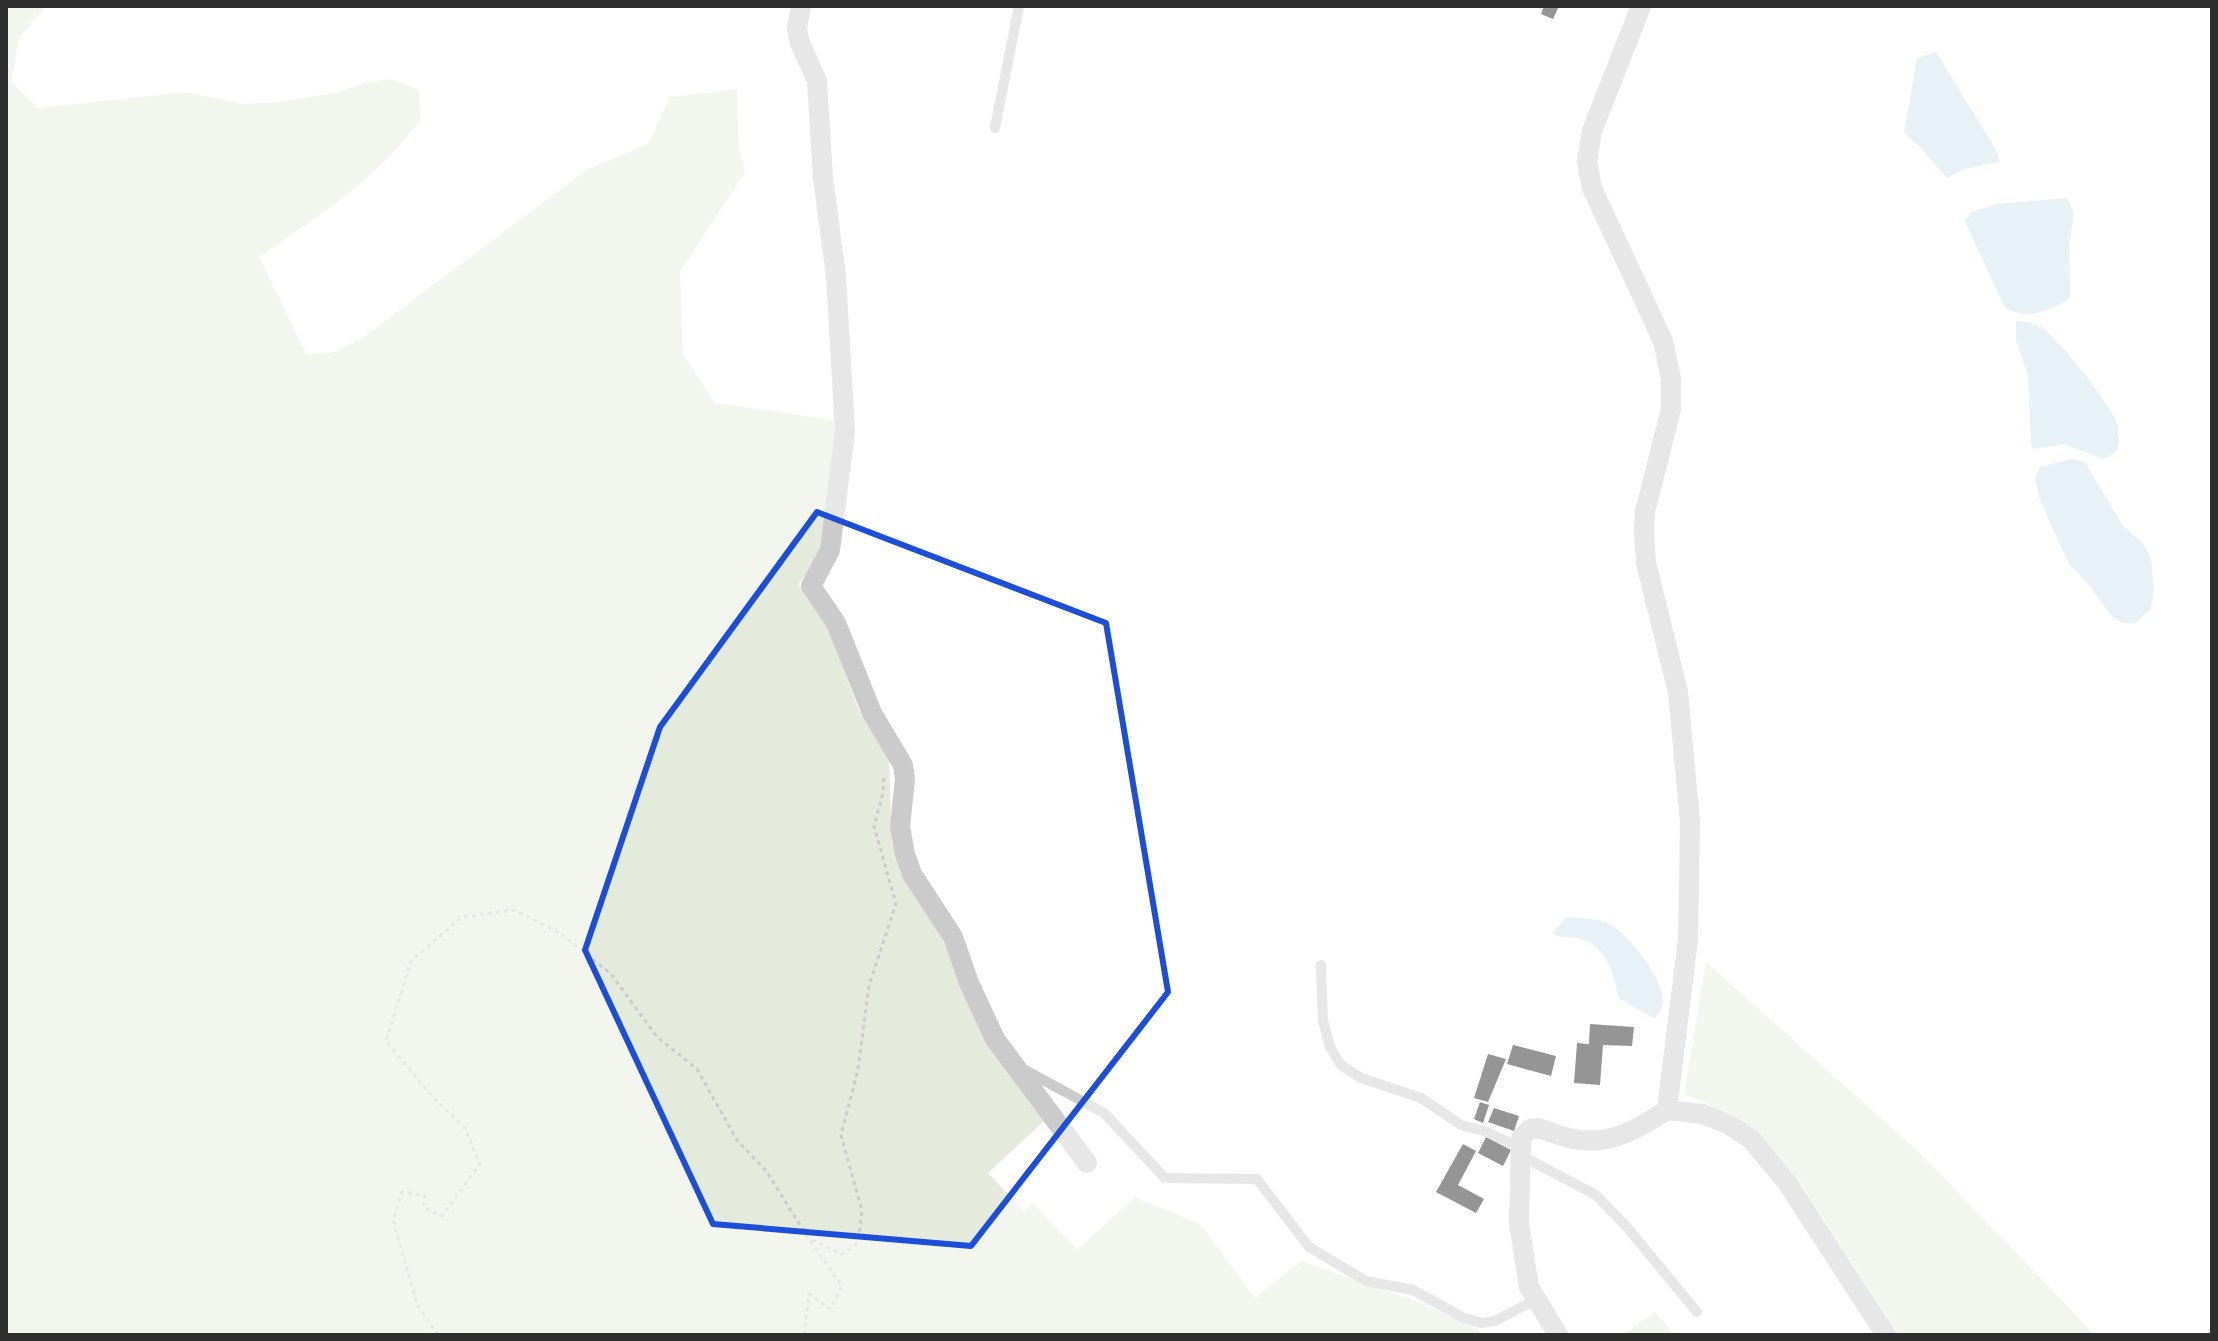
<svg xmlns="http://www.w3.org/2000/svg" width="2218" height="1341" font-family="Lato,sans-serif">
  <rect width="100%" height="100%" fill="#fff"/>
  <path fill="#e5ebdc" d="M6 6H46L19 38 11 82 38 108 187 92 243 104 272 103 336 93 364 83 391 79 419 90 421 119C376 180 320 215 259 257L306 354 335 352 365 336 588 169 648 144 670 97 737 89 739 149 745 172 680 272 683 354 715 403 840 421 824 541 807 573 798 584 826 621 858 709 889 759 892 843 952 958 1044 1121 988 1173 1024 1211 1033 1203 1077 1250 1135 1197 1200 1224 1255 1298 1301 1261 1427 1305 1479 1330 1481 1335H6Z
    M1706 962 1920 1153 2095 1335H1899L1795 1175 1758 1132 1732 1114 1684 1094Z
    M1655 1312 1675 1335H1622Z"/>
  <path fill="#c9e0ea" d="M1936 52 1996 150 1999 162 1964 169 1947 178 1918 145 1904 133 1917 58Z
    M2067 198 2074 212 2069 245 2070 295 2067 301C2045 311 2025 322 2004 306L1965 221 1972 212 1997 204Z
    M2016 321C2027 321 2035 323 2045 330 2060 342 2106 399 2114 417 2118 424 2120 439 2118 447 2116 453 2109 456 2104 459L2064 444 2034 449 2031 445 2028 376 2016 340Z
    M2072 459 2085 462 2123 526 2142 542 2151 559 2154 591 2151 609 2133 624 2121 622 2111 615 2089 585 2069 564 2039 498 2035 478 2040 467Z
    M1567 917C1580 918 1599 918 1611 925 1628 934 1666 982 1663 1003 1662 1009 1658 1015 1655 1019L1619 998C1613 973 1607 944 1577 938 1567 936 1560 939 1552 933Z"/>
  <path fill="#151515" d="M1544 6H1559L1553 19 1541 14Z
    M1590 1024 1634 1027 1632 1046 1603 1045 1600 1085 1574 1083 1577 1043 1589 1044Z
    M1513 1045 1556 1056 1551 1076 1507 1064Z
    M1488 1054 1506 1059 1488 1102 1474 1098Z
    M1480 1102 1489 1105 1483 1123 1474 1119Z
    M1494 1108 1519 1116 1514 1131 1488 1122Z
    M1486 1137 1511 1150 1503 1166 1478 1153Z
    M1463 1144 1476 1151 1458 1185 1484 1199 1476 1213 1436 1192Z"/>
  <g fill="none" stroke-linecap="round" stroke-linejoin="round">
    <path stroke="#cbcbcb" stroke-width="3" stroke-dasharray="4 4" stroke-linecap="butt" d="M438 1335 417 1304 393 1220 402 1192 425 1196 423 1207 442 1216 480 1164 465 1128 431 1095 386 1041 411 961 462 917 514 910 560 933 611 974 657 1037 697 1069 737 1140 767 1172 808 1238 842 1254 858 1243 862 1211 841 1135 858 1069 869 985 896 904 874 826 883 793 884 774
      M804 1335 809 1294 830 1309 842 1286 810 1241"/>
    <path stroke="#cbcbcb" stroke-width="10" d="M995 128 1019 6
      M1321 965 1323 1021 1330 1047 1341 1065 1361 1078 1421 1098 1461 1125 1487 1132 1521 1148
      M1025 1070 1104 1113 1165 1178 1257 1179 1309 1247 1366 1281 1413 1290 1462 1317 1481 1323 1495 1321 1535 1300
      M1520 1155 1596 1195 1626 1226 1697 1312"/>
    <path stroke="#cbcbcb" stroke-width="20" d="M801 6 797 29 800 43 817 81 823 178 836 276 845 431 830 550 811 586 836 623 872 713 903 765 905 779 900 827 905 854 912 874 953 937 969 983 995 1039 1087 1163
      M1641 6 1592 131 1587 162 1592 188 1663 341 1671 379V409L1645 512 1644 532 1646 563 1678 692 1690 822 1688 939 1667 1110
      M1558 1335 1529 1287 1519 1223 1521 1138 1530 1129 1537 1128C1550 1131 1561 1137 1574 1139 1610 1146 1638 1129 1667 1110L1703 1114 1728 1124 1751 1139 1786 1181 1886 1335"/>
  </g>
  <path d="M0 0H2218V1341H0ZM817 512 1106 623 1168 992 971 1246 713 1224 585 950 660 727Z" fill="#fff" fill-opacity=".55" fill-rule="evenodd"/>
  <path fill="none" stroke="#1d4ed8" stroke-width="6" stroke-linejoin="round" d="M817 512 1106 623 1168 992 971 1246 713 1224 585 950 660 727Z"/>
  <rect width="2218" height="1341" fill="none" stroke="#2e2e2e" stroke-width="16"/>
</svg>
